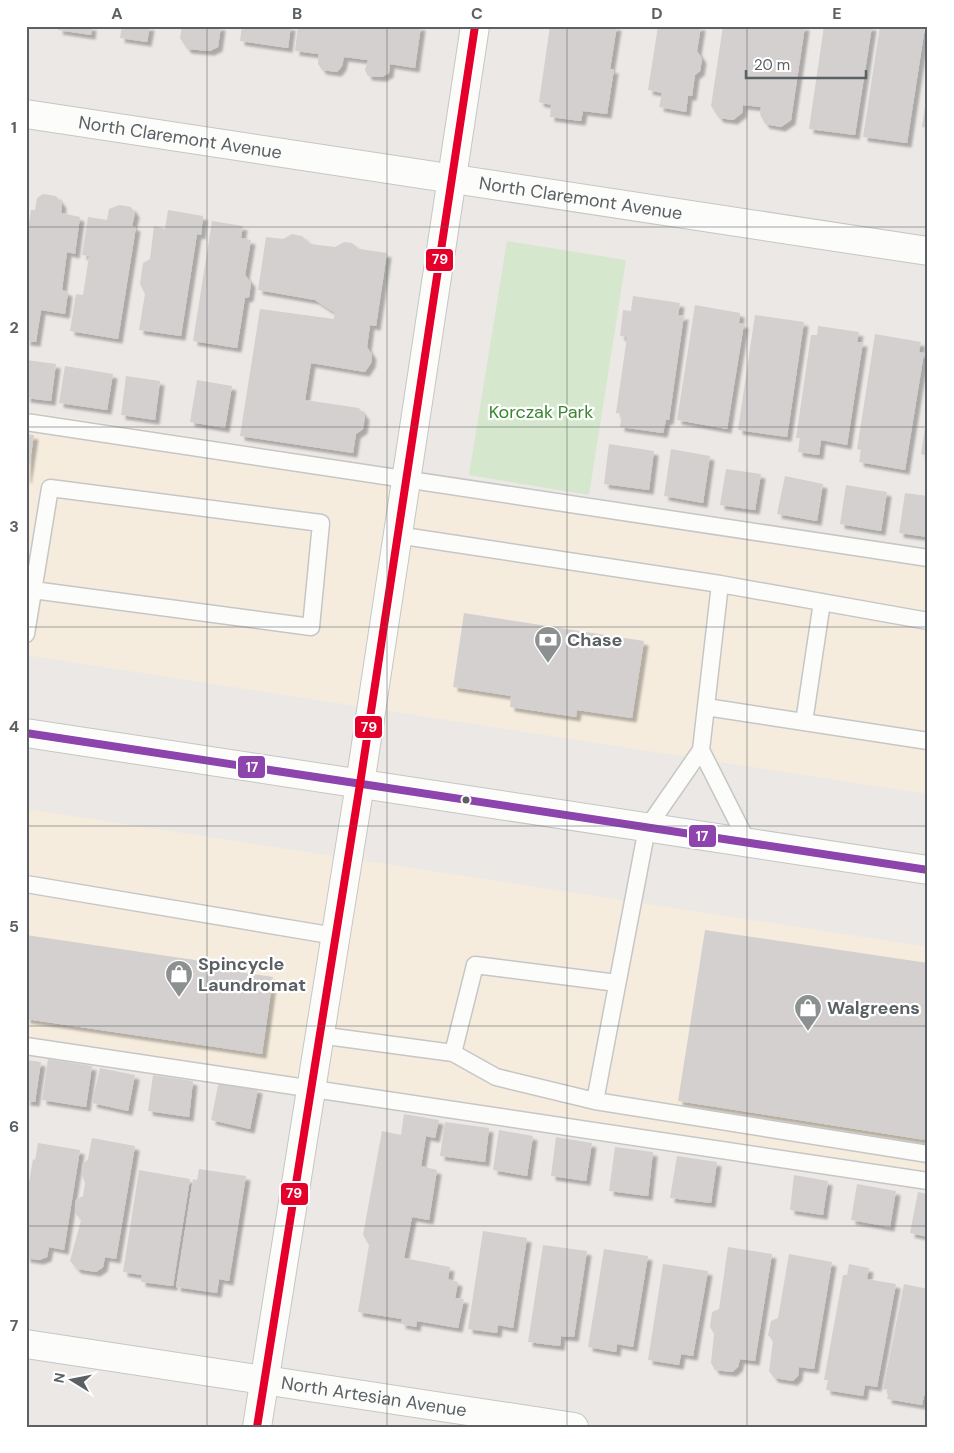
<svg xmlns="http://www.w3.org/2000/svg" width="954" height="1453" font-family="'DM Sans',sans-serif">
  <defs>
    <filter id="shadow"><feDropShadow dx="4.5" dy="4.5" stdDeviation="1" flood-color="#0004"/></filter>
  </defs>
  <rect width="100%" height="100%" fill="#ebe8e5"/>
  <path fill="#f6ecdd" d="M26 411 928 550V794L26 655Z
    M26 809 928 947V1183L26 1045Z"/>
  <path fill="#d5e8ce" d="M507 241 626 260 589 495 469 475Z"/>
  <path fill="#d3d0cf" filter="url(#shadow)" d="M59 26H92L91 35 58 30Z
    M122 26H150L147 42 120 38Z
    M182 26H221L218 47 210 51 187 49 180 38Z
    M242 26H291L288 48 240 41Z
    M298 26H421L415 68 390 64 389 73 382 77 368 76 365 70 368 60 344 57 342 66 337 72 322 70 318 64V54L295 51Z
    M550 26H617L610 69H614L607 114 583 111 581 121 550 117 551 105 539 102Z
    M658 26H701L697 51 702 59 700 71 695 75 692 96H688L686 112 659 107 662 93 648 90Z
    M723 26H805L791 120 781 127 765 124 760 114 761 107 743 105 742 113 733 120 719 118 711 106Z
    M824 26H872L855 135 809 129Z
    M880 26 925 27 907 143 863 137Z
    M927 93H928V128L922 127Z
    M43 194 56 196 62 204 61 213 80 217 75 254 67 252 62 290 68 292 65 314 41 310 36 342 26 341V243L31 210H35L37 198Z
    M119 205 131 207 135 213 132 226 136 227 118 339 70 331 76 294 83 295 89 256 82 255 88 217 107 220 109 209Z
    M168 210 203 216 201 235 197 234 181 336 139 330 145 294 140 284 143 263 150 259 154 226 165 229Z
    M212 221 243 226 241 238 251 240 245 275 251 283 249 297 245 298 237 348 193 341Z
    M292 234 302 236 310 244 335 247 344 242 352 243 359 249 387 253 376 326 370 325 367 347 372 355 371 363 365 372 311 363 305 400 359 408 365 416 363 429 356 434 353 453 240 436 260 309 334 319 335 313 315 300 258 290 266 237 283 239Z
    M633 296 680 303 678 316 684 315 669 420H666L663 433 620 427 622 414 616 413 627 337 620 336 623 310 631 311Z
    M695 305 740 313 739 323 744 324 727 429 677 420Z
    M755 315 804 322 787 437 738 430Z
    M818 326 859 332 857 342H863L847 445 821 440 819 455 798 452 800 438H796L811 335H817Z
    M875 334 921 342 919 352 924 353 905 470 859 462 861 450 857 449Z
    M26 360 56 364 51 401 26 398Z
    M65 366 113 374 107 410 59 403Z
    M126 376 160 381 155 420 121 415Z
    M197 380 232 386 225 428 190 422Z
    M927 415 928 416V456L921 454Z
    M26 434 34 435 27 479H26Z
    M609 444 654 451 649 490 604 484Z
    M671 449 710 456 703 503 664 496Z
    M726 469 761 474 755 510 720 505Z
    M785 476 823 484 817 521 777 514Z
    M846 485 887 492 881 531 840 524Z
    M905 493 928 496V537L899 533Z
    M464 613 644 641 632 718 577 710 576 717 510 707 511 696 453 687Z
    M705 930 928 963V1137L925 1140 678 1101Z
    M26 935 215 963 214 968 273 977 262 1054 26 1019Z
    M48 1059 92 1066 86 1107 42 1100Z
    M26 1060 41 1062 35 1102 26 1101Z
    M100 1068 135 1075 128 1111 92 1103Z
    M153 1075 193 1081 189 1117 148 1111Z
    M219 1081 258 1089 250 1129 211 1120Z
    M404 1114 439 1120 435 1138 426 1136 421 1166 437 1170 429 1220 412 1217 404 1258 450 1267 448 1279 458 1282 455 1298 464 1299 458 1328 417 1321 416 1327 401 1324 402 1319 358 1312 369 1245 363 1235 382 1131 401 1135Z
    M445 1122 489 1128 485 1162 440 1156Z
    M499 1130 533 1136 527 1176 493 1170Z
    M556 1137 592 1143 586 1181 551 1176Z
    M92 1138 135 1146 116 1259 105 1257 103 1267 96 1272 77 1269 70 1261 81 1220 75 1213 76 1200 83 1196 85 1183 82 1175 83 1164 88 1159Z
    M38 1143 80 1150 64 1250 49 1247 47 1257 39 1260 26 1258V1200L33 1159 35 1160Z
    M615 1147 653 1152 648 1196 609 1191Z
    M677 1156 717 1162 711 1203 670 1198Z
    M199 1169 246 1176 229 1281 219 1279 217 1293 176 1287 193 1179 197 1180Z
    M139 1170 190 1179 173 1286 141 1282 142 1275 123 1272Z
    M794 1175 828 1181 823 1215 790 1210Z
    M857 1184 896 1191 890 1227 851 1220Z
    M918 1192 928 1194V1237L910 1233Z
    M483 1231 527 1238 513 1328 498 1325 497 1333 468 1329Z
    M543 1245 587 1251 574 1337 561 1336 560 1346 528 1342Z
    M728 1247 772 1254 755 1361 740 1359 738 1367 732 1372 715 1370 711 1363 714 1334 710 1327 712 1312 719 1309Z
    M604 1249 648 1256 633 1347 617 1344 616 1352 588 1347Z
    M789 1254 832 1262 814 1369 799 1367 798 1376 793 1381 774 1378 769 1371 773 1341 768 1335 771 1321 778 1318Z
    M663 1264 708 1271 693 1356 681 1354 679 1365 648 1360Z
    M849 1264 869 1268 867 1279 896 1284 877 1387 865 1385 863 1396 826 1390 828 1380H824L843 1275H847Z
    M904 1284 928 1289V1396L924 1395 922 1405 887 1399 889 1390 883 1389Z"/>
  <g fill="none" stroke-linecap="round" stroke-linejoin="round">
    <defs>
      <path id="service" d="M26 422 928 558
        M397 535 720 584
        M26 634 50 488 321 523 311 627 33 590
        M706 707 928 741
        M804 722 822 602
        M701 750 748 843
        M26 884 335 936
        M319 1035 453 1053 496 1077 595 1101 928 1154
        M26 1046 928 1181
        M453 1053 475 965 617 983
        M595 1101 647 828 701 750 720 584 928 621"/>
      <g id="minor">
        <path id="s1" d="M26 114 928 251"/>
        <path id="s2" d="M26 1344 574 1427"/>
        <path d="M257 1427 360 784 475 26"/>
      </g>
      <path id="secondary" d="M26 733 928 870"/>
    </defs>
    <use href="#service" stroke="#c6c6c6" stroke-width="19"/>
    <use href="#minor" stroke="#c6c6c6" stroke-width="30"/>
    <use href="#secondary" stroke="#c6c6c6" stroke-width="30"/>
    <use href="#service" stroke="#fcfcfb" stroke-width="16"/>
    <use href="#minor" stroke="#fcfcfb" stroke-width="28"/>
    <use href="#secondary" stroke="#fcfcfb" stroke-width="28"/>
    <defs>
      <path id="bus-1" d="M26 733 928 870"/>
      <path id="bus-2" d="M257 1427 360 784 475 26"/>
    </defs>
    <use href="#bus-1" stroke="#fff" stroke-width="11"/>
    <use href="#bus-2" stroke="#fff" stroke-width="11"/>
    <use href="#bus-1" stroke="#8e44ad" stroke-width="8"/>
    <use href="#bus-2" stroke="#e4002b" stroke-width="8"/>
  </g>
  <path fill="none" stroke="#5a6064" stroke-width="1" stroke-opacity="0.55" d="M207 26V1427M387 26V1427M567 26V1427M747 26V1427M26 227H928M26 427H928M26 627H928M26 826H928M26 1026H928M26 1226H928"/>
  <defs>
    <symbol id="bank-pin" viewBox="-11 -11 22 30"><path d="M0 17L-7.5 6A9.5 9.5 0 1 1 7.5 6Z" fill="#8d9091" stroke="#fff"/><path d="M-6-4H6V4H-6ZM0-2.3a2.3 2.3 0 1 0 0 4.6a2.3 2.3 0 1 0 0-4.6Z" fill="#fff"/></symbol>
    <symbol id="shop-pin" viewBox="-11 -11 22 30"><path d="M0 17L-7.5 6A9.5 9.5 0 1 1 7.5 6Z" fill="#8d9091" stroke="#fff"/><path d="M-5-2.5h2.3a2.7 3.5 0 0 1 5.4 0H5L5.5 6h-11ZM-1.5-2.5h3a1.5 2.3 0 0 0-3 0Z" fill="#fff"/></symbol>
  </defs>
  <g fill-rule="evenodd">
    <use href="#bank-pin" x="532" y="624" width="32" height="43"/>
    <use href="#shop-pin" x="163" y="958" width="32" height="43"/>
    <use href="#shop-pin" x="792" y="992" width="32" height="43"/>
  </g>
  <circle fill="#5a6064" stroke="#fff" stroke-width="2" cx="466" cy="800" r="4.5"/>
  <g text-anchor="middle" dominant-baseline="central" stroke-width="4.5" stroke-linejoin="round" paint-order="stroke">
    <g font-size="18" fill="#5a6064" stroke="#fff">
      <text stroke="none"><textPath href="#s1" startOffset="156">North Claremont Avenue</textPath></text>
      <text stroke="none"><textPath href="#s1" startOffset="561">North Claremont Avenue</textPath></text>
      <text stroke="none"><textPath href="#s2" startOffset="352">North Artesian Avenue</textPath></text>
    </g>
    <g font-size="18" fill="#39862f" stroke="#fff">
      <text x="541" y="412">Korczak Park</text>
    </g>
    <g font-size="18" font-weight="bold" fill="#5a6064" stroke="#fff" text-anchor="start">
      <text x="567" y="640">Chase</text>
      <text x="198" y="964">Spincycle<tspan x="198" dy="21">Laundromat</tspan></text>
      <text x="827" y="1008">Walgreens</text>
    </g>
  </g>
  <g stroke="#fff" stroke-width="2">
    <rect x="425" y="248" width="29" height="24" rx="5" fill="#e4002b"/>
    <rect x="354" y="715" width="29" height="24" rx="5" fill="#e4002b"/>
    <rect x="237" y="755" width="29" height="24" rx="5" fill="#8e44ad"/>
    <rect x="688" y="824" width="29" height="24" rx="5" fill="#8e44ad"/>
    <rect x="280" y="1182" width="29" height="24" rx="5" fill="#e4002b"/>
  </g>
  <g font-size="14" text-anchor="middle" font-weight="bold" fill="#fff">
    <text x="440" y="264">79</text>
    <text x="369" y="732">79</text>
    <text x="252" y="772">17</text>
    <text x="702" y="841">17</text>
    <text x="294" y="1198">79</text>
  </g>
  <rect width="954" height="1453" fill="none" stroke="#ffffff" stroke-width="55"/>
  <g transform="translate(72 1380) rotate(280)" stroke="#ffffff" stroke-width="4" paint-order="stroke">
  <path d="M0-4L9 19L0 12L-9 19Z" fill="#5a6064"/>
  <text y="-8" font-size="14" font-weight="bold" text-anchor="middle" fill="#5a6064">N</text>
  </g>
  <path d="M746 70v8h120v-8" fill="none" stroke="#5a6064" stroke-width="2.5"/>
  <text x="754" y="70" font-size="15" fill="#5a6064" stroke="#ffffff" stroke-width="4" paint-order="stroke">20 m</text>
  <rect x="28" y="28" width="898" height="1398" fill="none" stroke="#5a6064" stroke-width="2"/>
  <g font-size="16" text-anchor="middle" font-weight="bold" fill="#5a6064">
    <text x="117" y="19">A</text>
    <text x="297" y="19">B</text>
    <text x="477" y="19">C</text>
    <text x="657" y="19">D</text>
    <text x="837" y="19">E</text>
    <text x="14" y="133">1</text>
    <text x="14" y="333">2</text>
    <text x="14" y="532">3</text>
    <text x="14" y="732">4</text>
    <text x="14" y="932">5</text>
    <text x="14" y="1132">6</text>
    <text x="14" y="1331">7</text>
  </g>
</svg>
